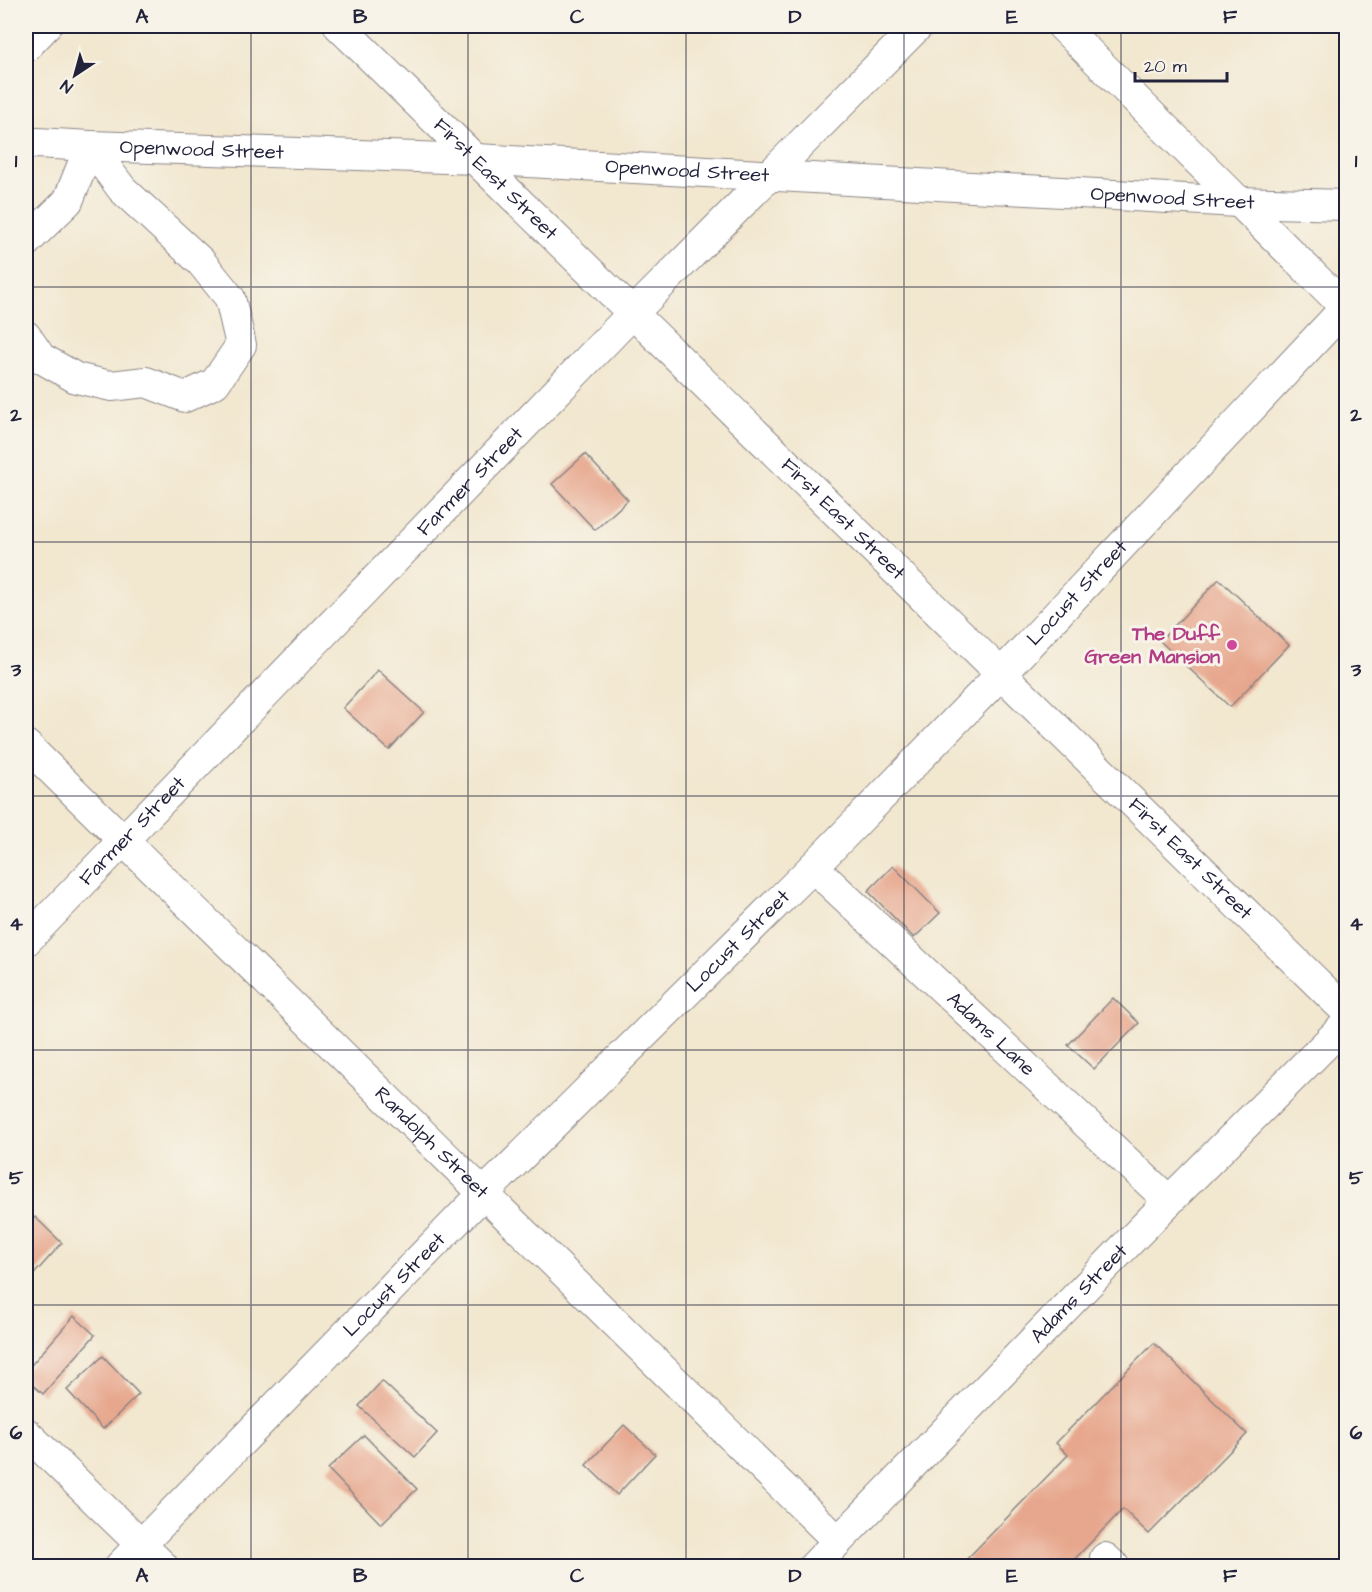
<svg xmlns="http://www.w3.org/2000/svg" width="1372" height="1592" font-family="'Architects Daughter',sans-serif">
  <rect width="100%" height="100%" fill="#f7f3e8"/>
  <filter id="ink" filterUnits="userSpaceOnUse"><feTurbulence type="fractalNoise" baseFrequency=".0167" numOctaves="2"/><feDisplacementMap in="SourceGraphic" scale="12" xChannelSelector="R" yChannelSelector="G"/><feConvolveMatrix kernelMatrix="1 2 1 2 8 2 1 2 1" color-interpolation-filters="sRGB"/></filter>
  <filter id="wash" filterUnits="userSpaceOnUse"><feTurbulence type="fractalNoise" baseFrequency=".008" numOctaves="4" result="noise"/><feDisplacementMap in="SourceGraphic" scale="24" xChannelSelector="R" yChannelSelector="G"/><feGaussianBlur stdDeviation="1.35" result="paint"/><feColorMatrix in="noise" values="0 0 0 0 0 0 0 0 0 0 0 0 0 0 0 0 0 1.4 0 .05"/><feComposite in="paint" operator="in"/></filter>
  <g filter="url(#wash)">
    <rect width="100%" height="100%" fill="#f2e7cf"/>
    <g id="blocks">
      <path fill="#e7a78e" d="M585 454 628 500 595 530 552 484Z
        M1219 579 1289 645 1230 707 1160 641Z
        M378 670 424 712 389 750 343 708Z
        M893 866 940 913 914 938 868 891Z
        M1113 998 1139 1023 1094 1069 1068 1045Z
        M35 1217 62 1243 26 1283V1228Z
        M74 1316 95 1335 43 1394 26 1379V1371Z
        M1154 1343 1247 1434 1149 1534 1123 1509 1068 1566H960L1068 1455 1056 1443Z
        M103 1356 139 1394 103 1429 67 1390Z
        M382 1381 437 1433 415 1457 359 1406Z
        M624 1425 655 1454 617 1495 586 1465Z
        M364 1435 417 1489 381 1524 328 1469Z"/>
    </g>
  </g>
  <g filter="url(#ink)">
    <use href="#blocks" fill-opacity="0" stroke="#8a8485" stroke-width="1.5"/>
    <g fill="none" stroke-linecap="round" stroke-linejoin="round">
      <defs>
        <g id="minor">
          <path id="s1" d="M339 26 1346 1011"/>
          <path d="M1062 26 1346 308"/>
          <path d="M26 47 46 26"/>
          <path id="s2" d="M26 144 37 143 90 146 476 159 1238 202 1346 205"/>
          <path d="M26 242 68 201 90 146"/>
          <path d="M26 336 41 358 76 378 111 386 146 382 185 397 215 383 241 345 230 298 201 262 122 189 90 146"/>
          <path id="s3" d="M26 745 838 1541"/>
          <path id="s4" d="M813 867 1169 1201"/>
          <path id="s5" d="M26 941 632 314 918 26"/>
          <path d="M26 1433 163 1566"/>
          <path d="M1105 1558 1114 1566"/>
          <path id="s6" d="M120 1566 484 1193 813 867 1001 674 1346 307"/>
          <path id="s7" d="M814 1566 1169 1201 1346 1024"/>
        </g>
      </defs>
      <use href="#minor" stroke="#8a8485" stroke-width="32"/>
      <use href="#minor" stroke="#fff" stroke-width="30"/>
    </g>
  </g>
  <path fill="none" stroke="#22223b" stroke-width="1.5" stroke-opacity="0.55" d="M251 26V1566M468 26V1566M686 26V1566M904 26V1566M1121 26V1566M26 287H1346M26 542H1346M26 796H1346M26 1050H1346M26 1305H1346"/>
  <circle fill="#d1479c" stroke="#f7f3e8" stroke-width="2" cx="1232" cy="645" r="6"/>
  <g text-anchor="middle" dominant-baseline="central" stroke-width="6" stroke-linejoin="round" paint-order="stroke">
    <g font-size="20" fill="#22223b" stroke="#f7f3e8">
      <text stroke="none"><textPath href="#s2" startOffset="176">Openwood Street</textPath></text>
      <text stroke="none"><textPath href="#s2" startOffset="662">Openwood Street</textPath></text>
      <text stroke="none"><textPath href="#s1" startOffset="219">First East Street</textPath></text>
      <text stroke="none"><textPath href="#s2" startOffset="1148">Openwood Street</textPath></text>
      <text stroke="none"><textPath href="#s5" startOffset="639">Farmer Street</textPath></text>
      <text stroke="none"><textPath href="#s1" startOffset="705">First East Street</textPath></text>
      <text stroke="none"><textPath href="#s6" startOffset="1365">Locust Street</textPath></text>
      <text stroke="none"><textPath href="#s5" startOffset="153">Farmer Street</textPath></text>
      <text stroke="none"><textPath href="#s1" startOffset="1191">First East Street</textPath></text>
      <text stroke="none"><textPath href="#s6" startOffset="879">Locust Street</textPath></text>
      <text stroke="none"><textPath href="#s4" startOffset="244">Adams Lane</textPath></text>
      <text stroke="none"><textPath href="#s3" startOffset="568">Randolph Street</textPath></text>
      <text stroke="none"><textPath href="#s6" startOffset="393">Locust Street</textPath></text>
      <text stroke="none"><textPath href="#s7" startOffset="380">Adams Street</textPath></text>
    </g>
    <g font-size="20" font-weight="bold" fill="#b23c85" stroke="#f7f3e8" text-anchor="end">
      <text x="1220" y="634">The Duff<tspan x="1220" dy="23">Green Mansion</tspan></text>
    </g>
  </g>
  <rect width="1372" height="1592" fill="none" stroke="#f7f3e8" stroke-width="66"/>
  <g transform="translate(75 75) rotate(216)" stroke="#f7f3e8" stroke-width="4.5" paint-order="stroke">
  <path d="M0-4.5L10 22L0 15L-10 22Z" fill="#22223b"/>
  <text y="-9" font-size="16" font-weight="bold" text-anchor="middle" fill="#22223b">N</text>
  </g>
  <path d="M1135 72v9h92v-9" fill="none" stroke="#22223b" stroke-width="3"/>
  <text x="1144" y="72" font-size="18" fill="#22223b" stroke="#f7f3e8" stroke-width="4.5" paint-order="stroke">20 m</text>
  <rect x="33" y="33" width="1306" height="1526" fill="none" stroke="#22223b" stroke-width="2"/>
  <g font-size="20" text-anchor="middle" font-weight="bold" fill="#22223b">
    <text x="142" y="23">A</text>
    <text x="360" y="23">B</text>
    <text x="577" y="23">C</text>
    <text x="795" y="23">D</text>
    <text x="1012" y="23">E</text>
    <text x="1230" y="23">F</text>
    <text x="16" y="167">1</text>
    <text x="1356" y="167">1</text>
    <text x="16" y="421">2</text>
    <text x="1356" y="421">2</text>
    <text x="16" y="676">3</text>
    <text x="1356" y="676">3</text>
    <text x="16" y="930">4</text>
    <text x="1356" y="930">4</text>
    <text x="16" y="1184">5</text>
    <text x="1356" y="1184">5</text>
    <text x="16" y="1439">6</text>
    <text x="1356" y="1439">6</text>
    <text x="142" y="1582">A</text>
    <text x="360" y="1582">B</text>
    <text x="577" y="1582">C</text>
    <text x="795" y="1582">D</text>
    <text x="1012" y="1582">E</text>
    <text x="1230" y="1582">F</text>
  </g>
</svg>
